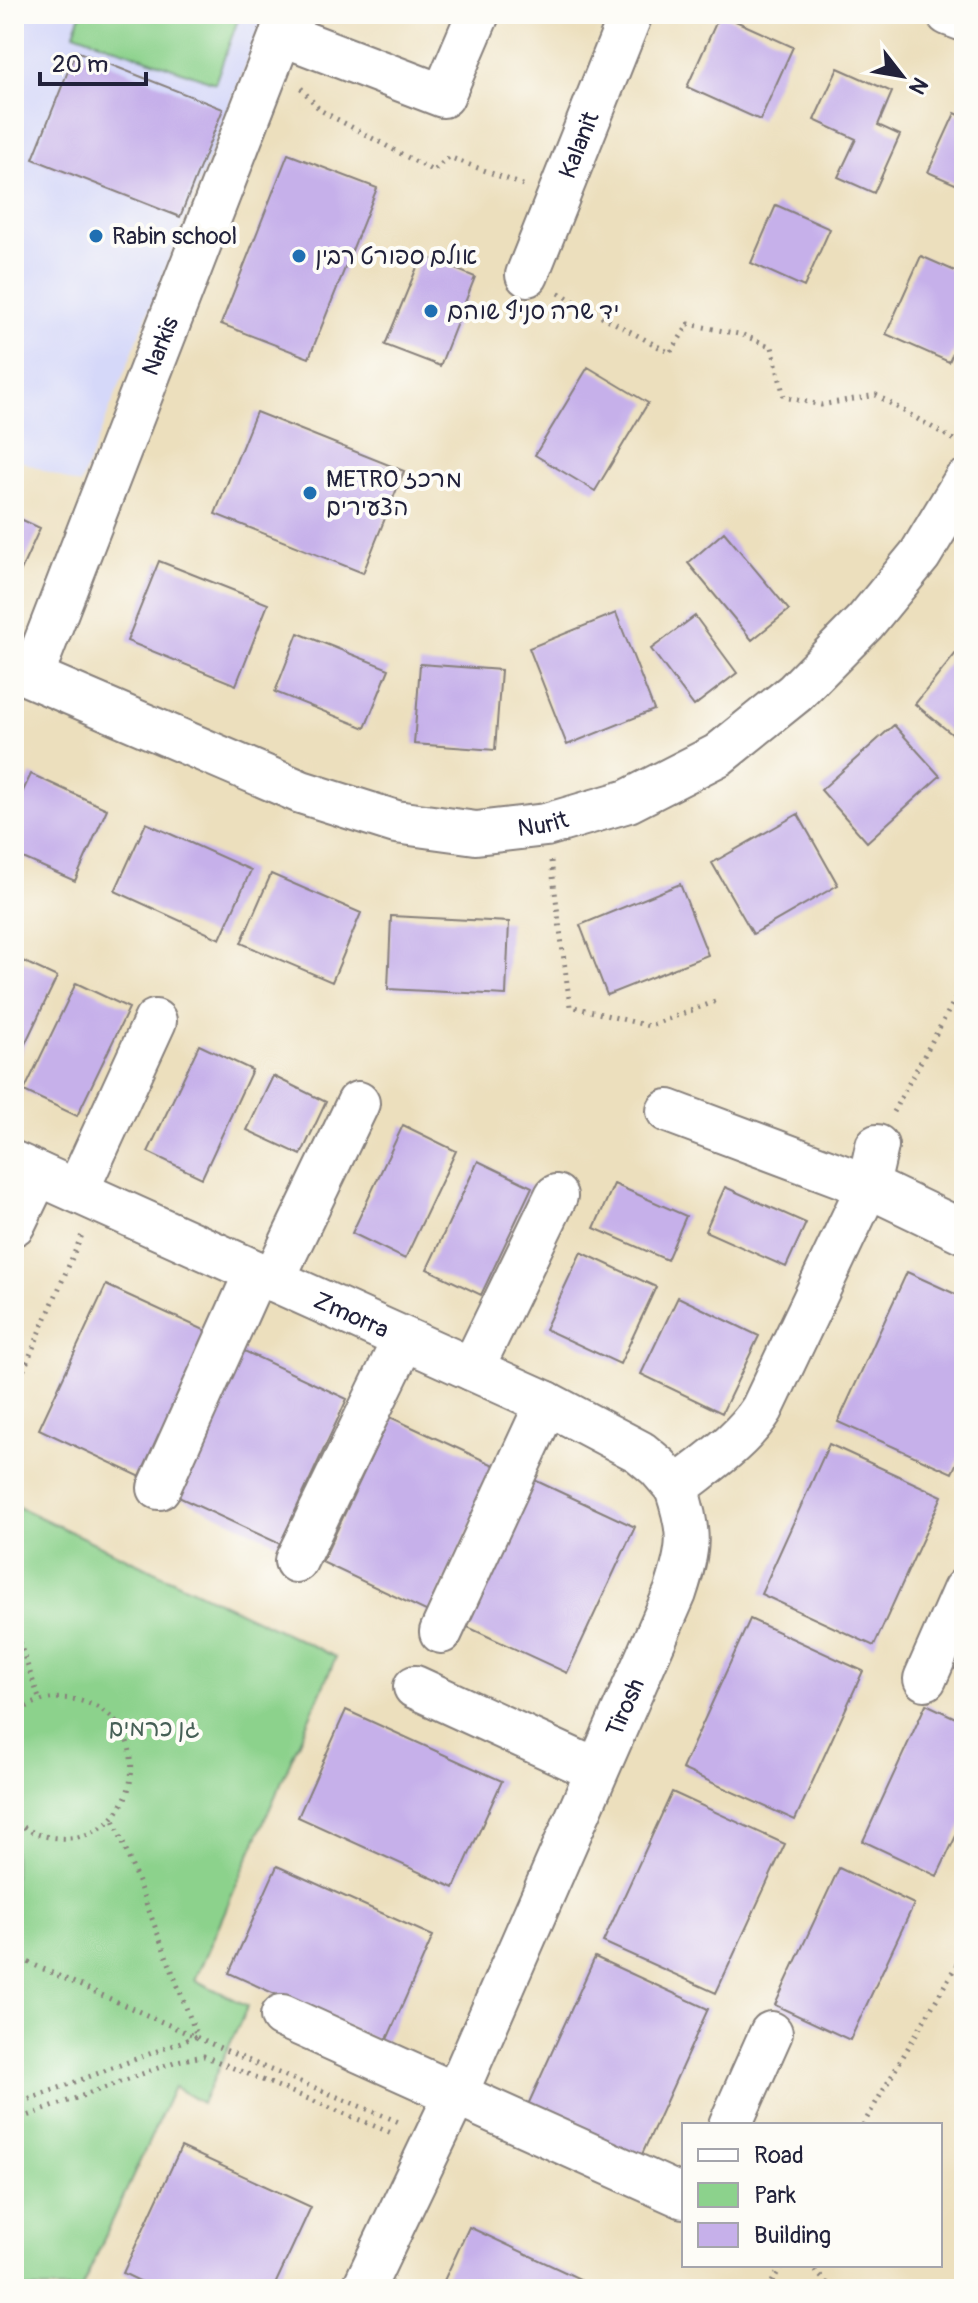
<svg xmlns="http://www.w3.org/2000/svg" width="978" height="2303" font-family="Pangolin,'Playpen Sans Hebrew',sans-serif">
  <rect width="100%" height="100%" fill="#fdfcf7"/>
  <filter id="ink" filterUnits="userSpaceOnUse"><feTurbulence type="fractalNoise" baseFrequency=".0125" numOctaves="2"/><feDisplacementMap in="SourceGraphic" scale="16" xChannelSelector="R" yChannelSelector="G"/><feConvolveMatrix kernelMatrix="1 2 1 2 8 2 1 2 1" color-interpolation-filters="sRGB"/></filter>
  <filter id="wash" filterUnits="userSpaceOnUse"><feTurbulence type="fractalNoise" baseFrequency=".006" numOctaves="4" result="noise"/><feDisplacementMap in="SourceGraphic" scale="32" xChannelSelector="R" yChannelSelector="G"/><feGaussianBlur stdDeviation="1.8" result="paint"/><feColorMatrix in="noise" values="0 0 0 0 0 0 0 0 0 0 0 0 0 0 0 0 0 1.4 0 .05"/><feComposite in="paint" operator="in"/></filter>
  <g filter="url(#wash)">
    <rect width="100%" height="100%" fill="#ecdfbd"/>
    <path fill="#d5d8f9" d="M14 14H266L80 485 14 458Z"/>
    <path fill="#8cd28c" stroke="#577a64" stroke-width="2" d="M81 14H240L215 83 74 33Z
      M14 1505 336 1657 195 1980 248 2006 202 2103 174 2087 81 2289H14Z"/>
    <g id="blocks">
      <path fill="#c6b0ea" d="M720 14 793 47 760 120 687 87Z
        M76 51 223 109 180 217 33 159Z
        M838 68 892 92 878 125 900 135 874 193 838 177 856 139 814 120Z
        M955 113 964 117V188L928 172Z
        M288 154 377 188 309 358 221 324Z
        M776 205 830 229 804 287 751 263Z
        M422 255 475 277 440 366 385 345Z
        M921 256 964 275V329L949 362 886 334Z
        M588 367 648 403 595 491 535 455Z
        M256 412 404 471 363 573 215 514Z
        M14 516 40 528 17 579 14 577Z
        M724 532 789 610 752 640 688 563Z
        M159 561 268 604 236 685 127 641Z
        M616 613 654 710 567 745 529 648Z
        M695 616 737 673 694 706 651 649Z
        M298 633 389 669 365 728 275 692Z
        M964 643V744L915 704Z
        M420 664 501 670 495 750 414 744Z
        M894 725 940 776 867 842 821 790Z
        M31 774 107 809 75 881 14 854V810Z
        M798 814 838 885 753 934 712 863Z
        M146 823 251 870 220 939 115 891Z
        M271 874 361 913 332 982 241 943Z
        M680 884 708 955 607 995 580 925Z
        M391 916 509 922 506 995 388 989Z
        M14 957 57 977 14 1067Z
        M76 983 129 1008 77 1116 24 1091Z
        M199 1045 252 1070 202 1178 148 1152Z
        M273 1076 326 1102 301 1155 247 1130Z
        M403 1125 456 1151 405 1259 352 1233Z
        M478 1161 532 1187 481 1295 427 1269Z
        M614 1184 686 1216 667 1260 594 1228Z
        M725 1187 806 1223 786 1267 705 1231Z
        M581 1252 656 1287 620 1364 545 1329Z
        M907 1272 964 1298V1447L952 1473 838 1422Z
        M106 1285 213 1334 145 1479 39 1429Z
        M678 1297 759 1336 722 1413 641 1374Z
        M240 1349 347 1399 280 1544 172 1494Z
        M390 1417 498 1467 430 1613 322 1562Z
        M829 1444 942 1496 874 1646 761 1594Z
        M528 1477 635 1527 567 1673 459 1623Z
        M750 1619 863 1671 795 1820 682 1769Z
        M964 1639V1673L951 1667Z
        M926 1704 964 1722V1819L937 1876 863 1841Z
        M346 1710 502 1781 454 1888 298 1817Z
        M672 1792 785 1844 716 1993 603 1942Z
        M277 1866 433 1936 385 2044 229 1973Z
        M839 1868 914 1904 850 2040 775 2005Z
        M595 1957 708 2009 640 2159 527 2107Z
        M181 2147 311 2207 273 2289H156L123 2273Z
        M469 2227 580 2279 576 2289H440Z"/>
    </g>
  </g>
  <g filter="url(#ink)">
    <use href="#blocks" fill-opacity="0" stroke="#87807c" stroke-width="2"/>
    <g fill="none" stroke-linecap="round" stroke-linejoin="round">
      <defs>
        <g id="minor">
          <path d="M948 14 964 20"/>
          <path d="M281 34 443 96 478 14"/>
          <path id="s1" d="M527 275 631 14"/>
          <path id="s2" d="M14 669 301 792 396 822 476 833 546 825 628 801 718 755 795 693 865 622 920 555 964 482"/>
          <path id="s3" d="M32 676 289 14"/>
          <path d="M668 1111 868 1186 964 1232"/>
          <path id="s4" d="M14 1163 547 1403 640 1452 658 1467 676 1488"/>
          <path d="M77 1191 155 1021"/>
          <path d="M14 1224 38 1174"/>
          <path d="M273 1280 358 1103"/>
          <path d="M472 1369 556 1196"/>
          <path d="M159 1488 256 1272"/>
          <path d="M296 1561 404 1339"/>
          <path d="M441 1632 547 1403"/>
          <path d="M925 1679 964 1590"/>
          <path d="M415 1687 596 1770"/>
          <path d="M282 2016 684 2197"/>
          <path d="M730 2125 771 2033"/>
          <path id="s5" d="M363 2289 456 2094 675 1593C690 1548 691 1533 676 1488 706 1464 741 1442 762 1409L868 1186 877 1146"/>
        </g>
      </defs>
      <use href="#minor" stroke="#87807c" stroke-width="46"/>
      <path stroke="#87807c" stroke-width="5" stroke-dasharray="2 6" stroke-linecap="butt" d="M301 88 320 110 433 171 449 157 523 185
        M559 293 670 353 689 324 743 335 772 347 784 397 821 405 876 395 961 444
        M551 861 570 1006 649 1026 717 1001
        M893 1112 964 983
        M14 1392 82 1235
        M14 1627 40 1701
        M14 1717C29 1700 56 1695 77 1700 161 1718 143 1844 58 1838 41 1837 26 1831 14 1819
        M14 1956 261 2066 399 2122
        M14 2105 197 2036 113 1817
        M14 2121 177 2061 204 2056 394 2134
        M863 2125 964 1952
        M809 2265 833 2289
        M768 2289 782 2265"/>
      <use href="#minor" stroke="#fff" stroke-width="42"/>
    </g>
  </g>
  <g fill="#1f6fb2" stroke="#fdfcf7" stroke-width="3">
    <circle cx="96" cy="236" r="8"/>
    <circle cx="299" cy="256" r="8"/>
    <circle cx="431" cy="311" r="8"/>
    <circle cx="310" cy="493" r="8"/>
  </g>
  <g text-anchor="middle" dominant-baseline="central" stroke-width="8" stroke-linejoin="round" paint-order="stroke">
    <g font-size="24" fill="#22223b" stroke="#fdfcf7">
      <text stroke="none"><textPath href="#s1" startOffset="140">Kalanit</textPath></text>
      <text stroke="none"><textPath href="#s3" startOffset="354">Narkis</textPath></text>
      <text stroke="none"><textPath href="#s2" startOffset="560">Nurit</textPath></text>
      <text stroke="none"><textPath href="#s4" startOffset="370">Zmorra</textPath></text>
      <text stroke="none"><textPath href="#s5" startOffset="638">Tirosh</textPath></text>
    </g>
    <g font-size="24" fill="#22223b" stroke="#fdfcf7" text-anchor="start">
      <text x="112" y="236">Rabin school</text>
      <text x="315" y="256">אולם ספורט רבין</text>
      <text x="447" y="311">יד שרה סניף שוהם</text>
      <text x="326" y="479">METRO מרכז<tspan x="326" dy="28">הצעירים</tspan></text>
    </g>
    <g font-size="24" fill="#476057" stroke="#fdfcf7">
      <text x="154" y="1728">גן כרמים</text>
    </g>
  </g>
  <rect width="978" height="2303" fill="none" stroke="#fdfcf7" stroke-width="48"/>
  <rect x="682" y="2123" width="260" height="144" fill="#fdfcf7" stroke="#a5a5ac" stroke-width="2"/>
  <rect x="698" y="2149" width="40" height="12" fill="#ffffff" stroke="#a5a5ac" stroke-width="2"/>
  <text x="754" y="2163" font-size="24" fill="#22223b">Road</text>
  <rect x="698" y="2183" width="40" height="24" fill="#8cd28c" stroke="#a5a5ac" stroke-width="2"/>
  <text x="754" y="2203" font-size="24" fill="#22223b">Park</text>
  <rect x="698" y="2223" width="40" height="24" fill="#c6b0ea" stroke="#a5a5ac" stroke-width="2"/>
  <text x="754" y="2243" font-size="24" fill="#22223b">Building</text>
  <g transform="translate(902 76) rotate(121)" stroke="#fdfcf7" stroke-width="6" paint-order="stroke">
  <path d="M0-6L14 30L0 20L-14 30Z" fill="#22223b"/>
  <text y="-12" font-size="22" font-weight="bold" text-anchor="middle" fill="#22223b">N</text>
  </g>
  <path d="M40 72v12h106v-12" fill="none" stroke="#22223b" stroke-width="4"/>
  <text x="52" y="72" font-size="24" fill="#22223b" stroke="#fdfcf7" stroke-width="6" paint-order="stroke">20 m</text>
</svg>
